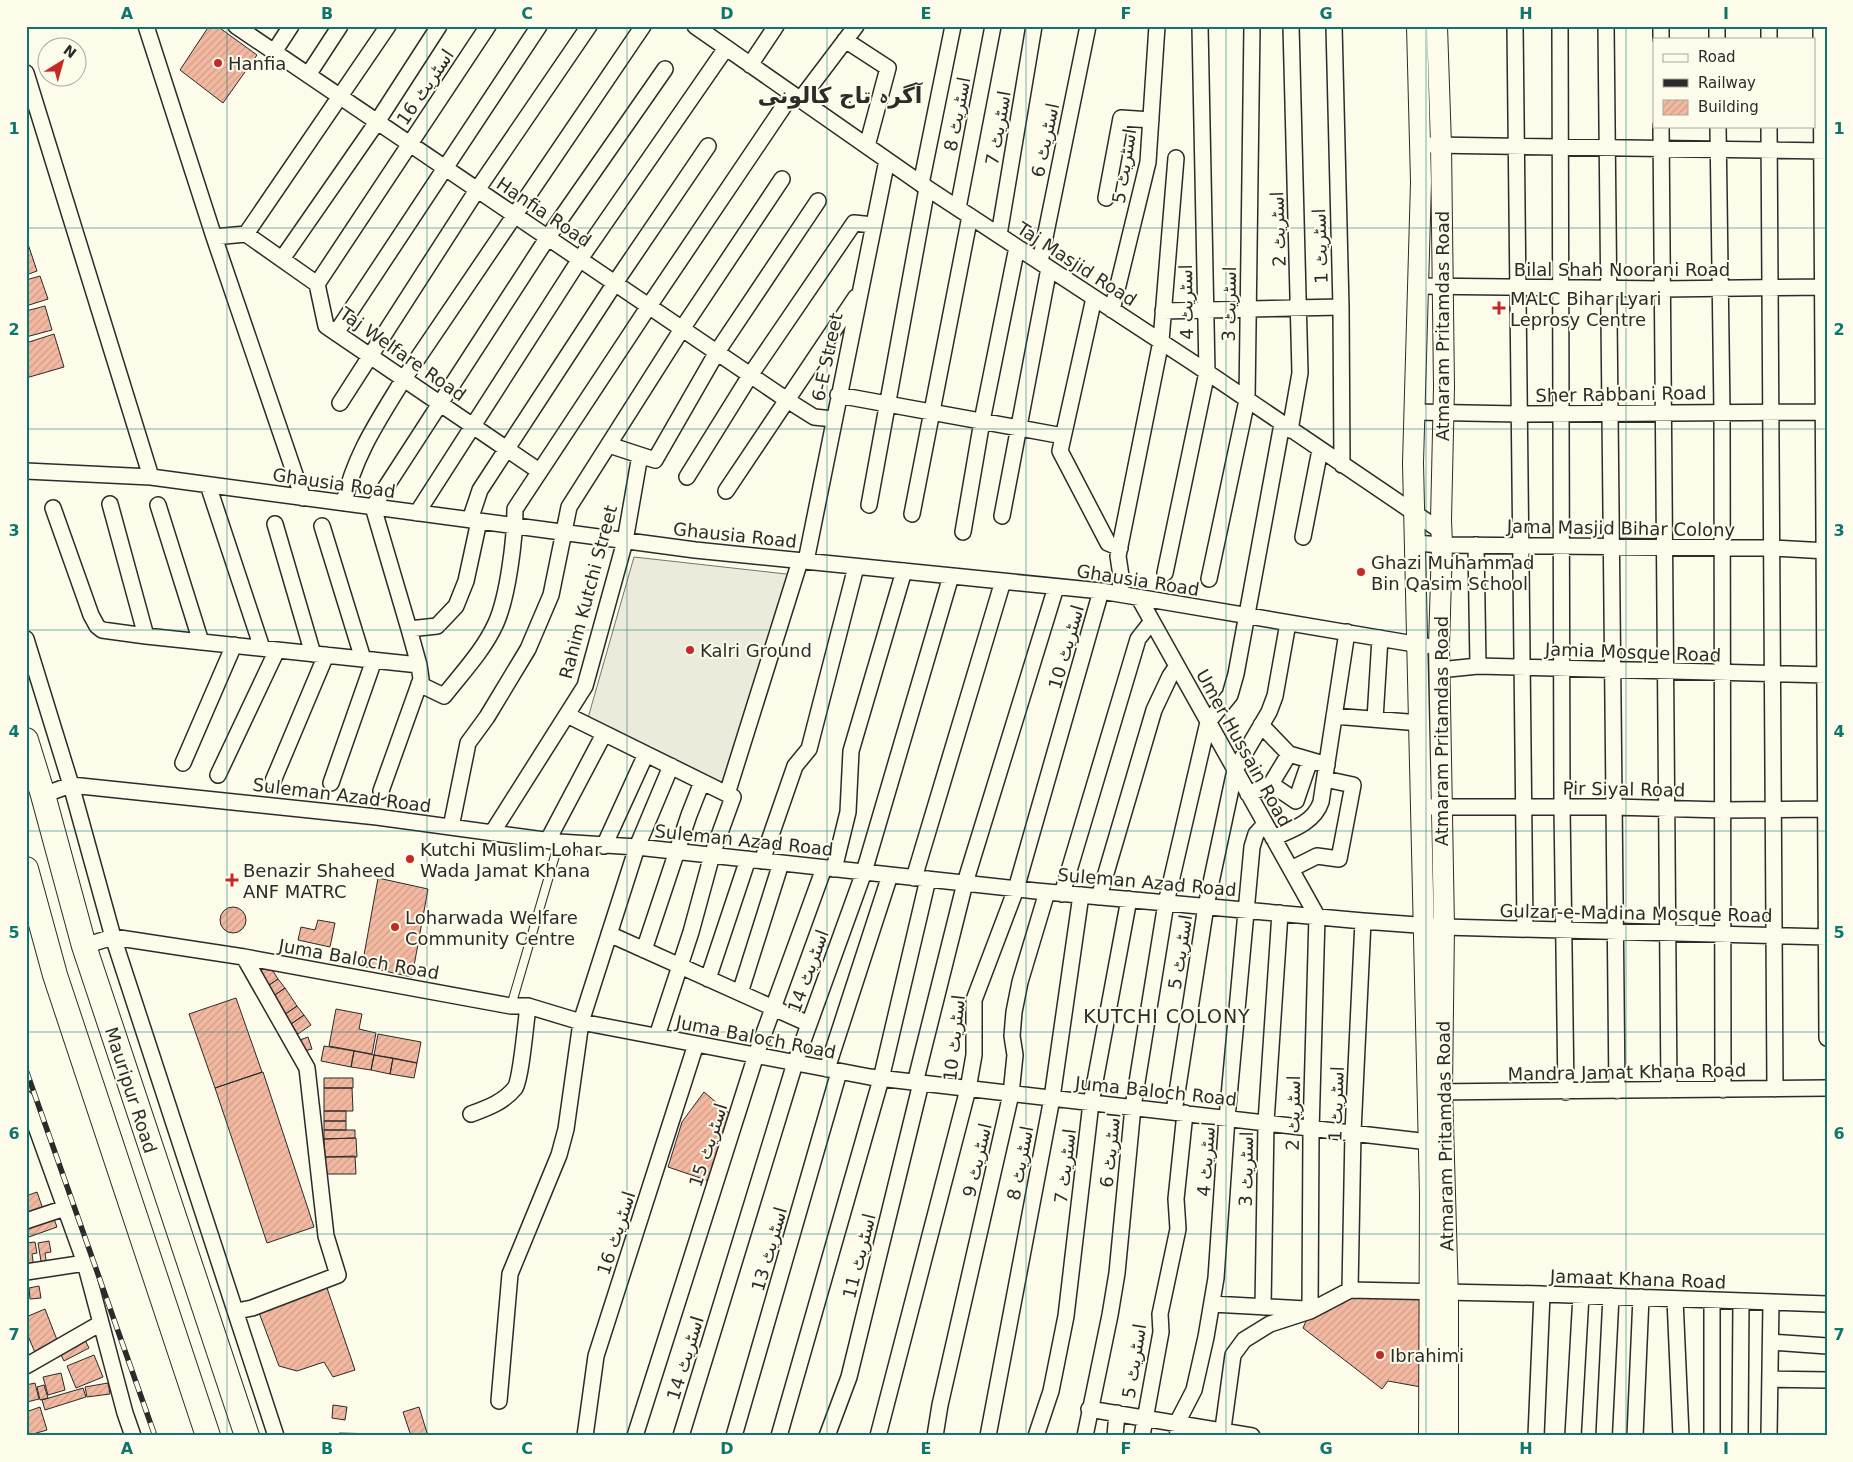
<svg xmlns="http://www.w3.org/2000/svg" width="1853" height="1462" font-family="'DejaVu Sans','Noto Naskh Arabic',sans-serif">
  <defs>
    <pattern id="building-hatch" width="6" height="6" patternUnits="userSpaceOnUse" patternTransform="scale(1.25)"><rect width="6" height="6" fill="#f2b8a0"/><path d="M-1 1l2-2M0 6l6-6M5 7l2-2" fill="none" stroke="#d09e8a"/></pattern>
  </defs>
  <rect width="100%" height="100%" fill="#fdfbea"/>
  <path fill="#ecebdb" stroke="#74746e" d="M634 557 795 575 728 794 586 725Z"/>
  <path fill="url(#building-hatch)" stroke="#2b2b2b" d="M209 26H217L257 55 223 103 180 70Z
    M28 244 37 271 26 275V245Z
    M40 276 48 299 26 306V280Z
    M45 306 52 330 26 337V311Z
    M54 334 64 367 26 378V343Z
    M378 878 428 889 412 977 362 966Z
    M220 920a13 13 0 1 1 26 0a13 13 0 1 1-26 0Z
    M318 920 335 923 330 947 298 940 301 927 315 930Z
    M261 968 273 971 278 979 265 988 256 975Z
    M278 979 285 988 272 997 265 988Z
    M285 988 297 1006 284 1015 272 997Z
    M236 998 262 1072 215 1088 189 1014Z
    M297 1006 304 1015 291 1024 284 1015Z
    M336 1009 362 1014 359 1029 376 1033 372 1054 329 1046Z
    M304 1015 311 1025 298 1034 291 1024Z
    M378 1034 421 1042 417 1063 374 1055Z
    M308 1037 312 1049 301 1052 297 1041Z
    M324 1046 354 1051 351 1067 321 1061Z
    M354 1051 374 1055 371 1070 351 1067Z
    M374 1055 393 1058 390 1074 371 1070Z
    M393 1058 417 1063 414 1078 390 1074Z
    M263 1072 314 1227 267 1243 215 1088Z
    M324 1078H353V1088H324Z
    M324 1088H352L353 1111H324Z
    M704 1092 730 1114 709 1181 668 1167 682 1122Z
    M324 1111H346V1121H324Z
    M324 1121H346V1130H324Z
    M324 1130H355V1138L324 1139Z
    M356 1138 357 1157H325L324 1139Z
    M355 1156 356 1174H325V1157Z
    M37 1192 44 1212 26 1218V1196Z
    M53 1216 57 1227 26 1238V1226Z
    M49 1241 51 1252 45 1253 47 1266 42 1267 38 1243Z
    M35 1242 37 1253 32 1254 34 1268 26 1269V1243Z
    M326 1285 355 1370 333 1377 324 1362 297 1371 279 1366 258 1310Z
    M39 1286 41 1298 30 1299 29 1288Z
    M1349 1294 1426 1298 1421 1387 1388 1381 1382 1389 1303 1328 1310 1312Z
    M45 1309 59 1345 36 1355 26 1331V1317Z
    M84 1338 89 1348 64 1361 59 1351Z
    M94 1355 103 1377 76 1388 67 1366Z
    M61 1373 65 1390 48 1395 43 1377Z
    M35 1383 39 1399 27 1402 26 1385Z
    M108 1383 110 1394 87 1397 85 1387Z
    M44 1385 48 1398 40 1400 37 1387Z
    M83 1388 86 1397 45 1410 42 1400Z
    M333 1405 347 1407 345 1420 332 1418Z
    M40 1407 47 1430 26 1436V1412Z
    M419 1407 428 1436H411L403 1412Z
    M339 1433 381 1434V1436H339Z"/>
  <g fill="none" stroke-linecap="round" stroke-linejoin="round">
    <defs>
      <path id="service" d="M511 1006 559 842"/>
      <path id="minor" d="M146 26 214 237 303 498
        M236 26 787 400 814 417 833 419
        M695 26 927 188 1192 362 1441 531
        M1334 26 1341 307 1342 465
        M1515 26 1525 928
        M1560 26 1562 807 1566 1092
        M1606 26 1617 1091
        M1661 26V39
        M1717 26V39
        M1769 26V39
        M1821 26 1827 1038
        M845 40 888 68 867 146
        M274 52 291 26
        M750 65 776 26
        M26 73 151 477
        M308 75 340 26
        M800 100 856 26
        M1661 126 1669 1090
        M1718 126 1722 412 1723 1090
        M1769 126 1775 1089
        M1431 145 1827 151
        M921 184 953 26
        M1106 198 1121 118 1151 120
        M958 208 993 26
        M246 234 317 284 326 326 539 471
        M999 235 1034 26
        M214 237 246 234 388 26
        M282 259 377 122 439 26
        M1040 262 1088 26
        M317 284 488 26
        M1418 286 1662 289 1827 287
        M1094 298 1060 451 1108 543 1120 548
        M1112 310 1148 162 1157 26
        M1163 311 1341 307
        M336 333 539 26
        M838 395 1063 436
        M340 403 477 190 589 26
        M1415 412 1518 414 1827 412
        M1290 430 1300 373 1291 26
        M609 445 655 460 717 352 818 201
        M26 471 151 477 695 550 1101 591 1426 646
        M687 477 751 374 854 223 873 225
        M208 485 262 648
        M726 491 856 297
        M344 503C354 456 378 421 403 380L643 26
        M110 504 146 636
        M158 505 201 642
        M869 505 927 188
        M53 508 91 615 97 626 102 630 146 636 419 665
        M417 513 580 259 726 48
        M912 514 970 216
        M1002 516 1049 268
        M470 520 480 490 615 283 708 146
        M275 524 313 654
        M322 526 363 659
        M963 532 982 421 1017 247
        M1303 537 1320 450
        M1415 543 1442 545 1773 548 1827 551
        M1476 545 1478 666
        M806 561 887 160
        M1165 573 1207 372 1200 26
        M1209 579 1247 400 1252 26
        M1120 594 1121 576 1118 556 1161 341 1176 158
        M1139 598 1317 916 1311 1132 1310 1311
        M409 629 437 626 456 606 466 581 479 521
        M26 639 71 785 113 937 276 1436
        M1439 670 1478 666 1827 675
        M419 684 444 696C462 673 484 650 496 623 508 596 515 539 515 509L649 306 792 94
        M567 715 733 797 712 855 691 932 657 1036
        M1334 716 1420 723
        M1375 719 1380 638
        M1261 725 1289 754 1327 765
        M183 763 234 645
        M218 775 277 650
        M273 781 326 655
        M331 783 374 660
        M1271 784 1296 801 1310 760
        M381 791 421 679 419 665 409 629 373 507 548 237 665 69
        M727 794 800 561
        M1248 794 1271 784 1289 754
        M43 795 71 785 377 817 559 842 637 847 1036 891 1363 921 1444 927 1827 937
        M1421 807H1614L1723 810 1827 809
        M451 827 468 743 487 717 528 649 551 595 569 507 682 329 782 179
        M492 833 585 686 625 541 640 455
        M1273 838C1291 830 1314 823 1321 802L1347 632
        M548 840 604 734
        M604 846 646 754
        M762 861 795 766 809 749 856 567
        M834 869 848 812 851 751 904 571
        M1291 869 1317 856 1339 859 1353 785 1325 779
        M914 878 1003 581
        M1062 894 1138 639 1152 621
        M1099 897 1154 710 1170 676 1177 666
        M609 934 809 1024
        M84 946 113 937 244 957 511 1006H528L581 1022 870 1077 1429 1142
        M644 950 689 815 702 782
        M708 979 748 859
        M740 993 781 863
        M827 1069 890 875
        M915 1083 965 883 1056 587
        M1432 1092 1827 1088
        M26 1099 85 1263 125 1413 133 1436
        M1174 1112 1206 906 1235 770 1269 712 1275 696 1288 623
        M471 1114C487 1108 504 1102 515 1088 521 1079 526 1021 528 1006
        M26 1221 65 1208
        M26 1272 85 1263
        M1350 1290 1353 1132 1363 921
        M1675 1299 1681 1436
        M1212 1304 1306 1309
        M1263 1307 1266 1122 1280 913
        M237 1311 252 1308 338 1275 326 1236 307 1068 244 957
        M1771 1342 1827 1346
        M26 1366 101 1323
        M1770 1379 1827 1380
        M499 1401 510 1274 559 1155 566 1129 581 1022 637 847 671 766
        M1089 1409 1252 1436
        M585 1436 596 1356 696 1044
        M635 1436 756 1055 824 868
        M681 1436 795 1063 864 872 951 576
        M734 1436 839 1072
        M779 1436 881 1079 928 879
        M827 1436 849 1377 921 1083
        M878 1436 968 1089 974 1055V1000L1016 889 1101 591
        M935 1436 940 1405 1011 1094 1015 1055 1012 1036 1014 1012 1020 982 1047 892
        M988 1436 1052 1098 1081 895
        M1036 1436 1051 1391 1066 1316 1091 1103 1129 899
        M1085 1436 1110 1315 1117 1273 1133 1107 1166 903 1208 722 1230 695 1236 674 1282 424
        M1115 1436 1117 1413
        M1142 1436 1161 1332 1160 1314 1178 1229 1176 1199 1185 1113
        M1178 1436 1177 1423 1194 1390 1206 1337 1216 1278 1227 1118 1252 847 1256 834 1265 824
        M1222 1436 1233 1355 1244 1340 1270 1324 1310 1311 1350 1290 1542 1294 1827 1304
        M1536 1436 1542 1294
        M1573 1436 1581 1295
        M1604 1436 1611 1296
        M1635 1436 1641 1297
        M1712 1436V1300
        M1740 1436 1741 1301
        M1769 1436 1771 1302"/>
      <path id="secondary" d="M1417 26 1421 182 1413 463 1430 1195 1429 1436
        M1437 26 1441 145 1444 387 1441 520 1442 545 1439 646 1444 927 1442 1089 1448 1299V1436"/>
      <path id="trunk" d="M26 740 43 795 84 946 247 1436
        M26 869 55 975 208 1436"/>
    </defs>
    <use href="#service" stroke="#2b2b2b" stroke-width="10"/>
    <use href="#minor" stroke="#2b2b2b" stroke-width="18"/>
    <use href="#secondary" stroke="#2b2b2b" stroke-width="22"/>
    <use href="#trunk" stroke="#2b2b2b" stroke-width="26"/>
    <use href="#service" stroke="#fdfbea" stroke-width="8"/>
    <use href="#minor" stroke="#fdfbea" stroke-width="15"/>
    <use href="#secondary" stroke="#fdfbea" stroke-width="20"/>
    <use href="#trunk" stroke="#fdfbea" stroke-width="24"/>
    <defs>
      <path id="rail" d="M26 1070 155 1436"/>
    </defs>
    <use href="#rail" stroke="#2b2b2b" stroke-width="5.5"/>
    <use href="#rail" stroke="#fdfbea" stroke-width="4" stroke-dasharray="11" stroke-linecap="butt"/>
  </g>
  <path fill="none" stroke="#0f766e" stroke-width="1" stroke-opacity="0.55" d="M227 26V1436M427 26V1436M627 26V1436M827 26V1436M1026 26V1436M1226 26V1436M1426 26V1436M1626 26V1436M26 228H1827M26 429H1827M26 630H1827M26 831H1827M26 1032H1827M26 1234H1827"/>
  <g fill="#c62828" stroke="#fdfbea" stroke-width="2">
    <circle cx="218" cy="63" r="5"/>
    <path d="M1496.5 300.5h5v5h5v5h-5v5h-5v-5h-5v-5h5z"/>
    <circle cx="1361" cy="572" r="5"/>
    <circle cx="690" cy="650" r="5"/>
    <circle cx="410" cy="859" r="5"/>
    <path d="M229.5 872.5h5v5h5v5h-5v5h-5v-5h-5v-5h5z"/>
    <circle cx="395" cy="927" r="5"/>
    <circle cx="1380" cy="1355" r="5"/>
  </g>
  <g text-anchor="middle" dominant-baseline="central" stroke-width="4" stroke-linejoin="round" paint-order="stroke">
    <g font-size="18" fill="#2b2b2b" stroke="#fdfbea" text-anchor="start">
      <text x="228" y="63">Hanfia</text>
      <text x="1510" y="298">MALC Bihar Lyari<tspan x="1510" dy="21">Leprosy Centre</tspan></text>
      <text x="1371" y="562">Ghazi Muhammad<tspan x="1371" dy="21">Bin Qasim School</tspan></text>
      <text x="700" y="650">Kalri Ground</text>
      <text x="420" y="849">Kutchi Muslim Lohar<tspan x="420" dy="21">Wada Jamat Khana</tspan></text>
      <text x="243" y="870">Benazir Shaheed<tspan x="243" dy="21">ANF MATRC</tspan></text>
      <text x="405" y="917">Loharwada Welfare<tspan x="405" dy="21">Community Centre</tspan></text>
      <text x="1390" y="1355">Ibrahimi</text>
    </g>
    <g font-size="18" fill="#2b2b2b" stroke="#fdfbea">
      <text transform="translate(425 87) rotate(-56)">اسٹریٹ 16</text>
      <text transform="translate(957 114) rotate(-79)">اسٹریٹ 8</text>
      <text transform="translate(998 128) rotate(-80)">اسٹریٹ 7</text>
      <text transform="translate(1045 140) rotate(-78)">اسٹریٹ 6</text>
      <text transform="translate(1124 166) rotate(-81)">اسٹریٹ 5</text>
      <text transform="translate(544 212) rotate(34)">Hanfia Road</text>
      <text transform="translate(1278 229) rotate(-92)">اسٹریٹ 2</text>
      <text transform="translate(1320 246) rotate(-92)">اسٹریٹ 1</text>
      <text transform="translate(1077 264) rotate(33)">Taj Masjid Road</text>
      <text x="1622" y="269">Bilal Shah Noorani Road</text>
      <text transform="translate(1186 302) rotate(-91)">اسٹریٹ 4</text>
      <text transform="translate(1229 304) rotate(-89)">اسٹریٹ 3</text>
      <text transform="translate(1442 326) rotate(-90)">Atmaram Pritamdas Road</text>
      <text transform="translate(403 354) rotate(35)">Taj Welfare Road</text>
      <text transform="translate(827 357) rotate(-78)">6-E Street</text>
      <text transform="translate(1621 394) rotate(-1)">Sher Rabbani Road</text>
      <text transform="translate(334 483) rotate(8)">Ghausia Road</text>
      <text transform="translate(1621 528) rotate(1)">Jama Masjid Bihar Colony</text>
      <text transform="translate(735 535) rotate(6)">Ghausia Road</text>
      <text transform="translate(1138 580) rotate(9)">Ghausia Road</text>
      <text transform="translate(588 592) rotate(-75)">Rahim Kutchi Street</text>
      <text transform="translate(1066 647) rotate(-74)">اسٹریٹ 10</text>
      <text transform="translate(1633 652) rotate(2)">Jamia Mosque Road</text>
      <text transform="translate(1441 731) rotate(-90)">Atmaram Pritamdas Road</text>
      <text transform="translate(1244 748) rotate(61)">Umer Hussain Road</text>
      <text transform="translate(1624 789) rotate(1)">Pir Siyal Road</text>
      <text transform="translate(342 795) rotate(7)">Suleman Azad Road</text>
      <text transform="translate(744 840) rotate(6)">Suleman Azad Road</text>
      <text transform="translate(1147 882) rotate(5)">Suleman Azad Road</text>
      <text transform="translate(1636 913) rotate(1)">Gulzar-e-Madina Mosque Road</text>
      <text transform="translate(1180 952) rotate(-81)">اسٹریٹ 5</text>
      <text transform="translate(359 959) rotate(10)">Juma Baloch Road</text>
      <text transform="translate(808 971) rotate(-70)">اسٹریٹ 14</text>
      <text transform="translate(756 1037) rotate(11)">Juma Baloch Road</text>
      <text transform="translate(954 1038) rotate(-84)">اسٹریٹ 10</text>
      <text transform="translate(1627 1072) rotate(-1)">Mandra Jamat Khana Road</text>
      <text transform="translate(131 1090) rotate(72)">Mauripur Road</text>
      <text transform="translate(1156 1091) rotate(6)">Juma Baloch Road</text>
      <text transform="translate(1336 1104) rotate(-88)">اسٹریٹ 1</text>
      <text transform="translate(1293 1113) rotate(-89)">اسٹریٹ 2</text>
      <text transform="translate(1445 1136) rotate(-91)">Atmaram Pritamdas Road</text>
      <text transform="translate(708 1145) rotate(-72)">اسٹریٹ 15</text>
      <text transform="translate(1110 1150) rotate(-84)">اسٹریٹ 6</text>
      <text transform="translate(1206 1159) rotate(-86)">اسٹریٹ 4</text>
      <text transform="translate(977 1160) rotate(-77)">اسٹریٹ 9</text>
      <text transform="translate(1020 1163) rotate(-79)">اسٹریٹ 8</text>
      <text transform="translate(1065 1166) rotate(-83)">اسٹریٹ 7</text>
      <text transform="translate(1246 1169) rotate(-89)">اسٹریٹ 3</text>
      <text transform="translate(616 1233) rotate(-72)">اسٹریٹ 16</text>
      <text transform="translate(769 1249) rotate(-74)">اسٹریٹ 13</text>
      <text transform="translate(859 1256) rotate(-76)">اسٹریٹ 11</text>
      <text transform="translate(1638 1279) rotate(2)">Jamaat Khana Road</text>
      <text transform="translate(685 1358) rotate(-73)">اسٹریٹ 14</text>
      <text transform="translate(1134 1361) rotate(-81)">اسٹریٹ 5</text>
    </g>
    <g font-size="19" letter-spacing="1" fill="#2b2b2b" stroke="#fdfbea">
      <text x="1167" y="1016">KUTCHI COLONY</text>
    </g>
    <g font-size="22" font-weight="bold" fill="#2b2b2b" stroke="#fdfbea">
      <text x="840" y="95">آگرہ تاج کالونی</text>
    </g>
  </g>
  <rect width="1853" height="1462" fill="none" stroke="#fdfbea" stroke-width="55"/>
  <rect x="1653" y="38" width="162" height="90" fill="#fdfbea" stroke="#a9a89e"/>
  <rect x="1663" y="54" width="25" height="8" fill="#fdfbea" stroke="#a9a89e"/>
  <text x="1698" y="62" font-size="15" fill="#2b2b2b">Road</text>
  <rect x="1663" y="79" width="25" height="8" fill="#2b2b2b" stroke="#a9a89e"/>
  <text x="1698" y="88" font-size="15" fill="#2b2b2b">Railway</text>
  <rect x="1663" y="100" width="25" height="15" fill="url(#building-hatch)" stroke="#a9a89e"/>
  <text x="1698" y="112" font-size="15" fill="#2b2b2b">Building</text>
  <g transform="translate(62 62) rotate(37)"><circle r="24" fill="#fdfbea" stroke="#a9a89e"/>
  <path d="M0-4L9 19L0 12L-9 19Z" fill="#c62828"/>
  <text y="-8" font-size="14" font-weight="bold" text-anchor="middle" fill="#2b2b2b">N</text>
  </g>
  <rect x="28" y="28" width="1798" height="1406" fill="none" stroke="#0f766e" stroke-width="2"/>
  <g font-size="16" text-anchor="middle" font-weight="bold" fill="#0f766e">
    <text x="127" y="19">A</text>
    <text x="327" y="19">B</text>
    <text x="527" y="19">C</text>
    <text x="727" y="19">D</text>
    <text x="926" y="19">E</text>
    <text x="1126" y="19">F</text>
    <text x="1326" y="19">G</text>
    <text x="1526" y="19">H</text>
    <text x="1726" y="19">I</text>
    <text x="14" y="134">1</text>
    <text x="1839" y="134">1</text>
    <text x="14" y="335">2</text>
    <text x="1839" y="335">2</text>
    <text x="14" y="536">3</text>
    <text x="1839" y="536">3</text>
    <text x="14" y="737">4</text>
    <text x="1839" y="737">4</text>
    <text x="14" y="938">5</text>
    <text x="1839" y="938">5</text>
    <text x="14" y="1139">6</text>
    <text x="1839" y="1139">6</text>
    <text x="14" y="1340">7</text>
    <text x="1839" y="1340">7</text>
    <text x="127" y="1454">A</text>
    <text x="327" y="1454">B</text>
    <text x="527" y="1454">C</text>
    <text x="727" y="1454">D</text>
    <text x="926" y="1454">E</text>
    <text x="1126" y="1454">F</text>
    <text x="1326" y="1454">G</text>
    <text x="1526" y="1454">H</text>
    <text x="1726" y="1454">I</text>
  </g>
</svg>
